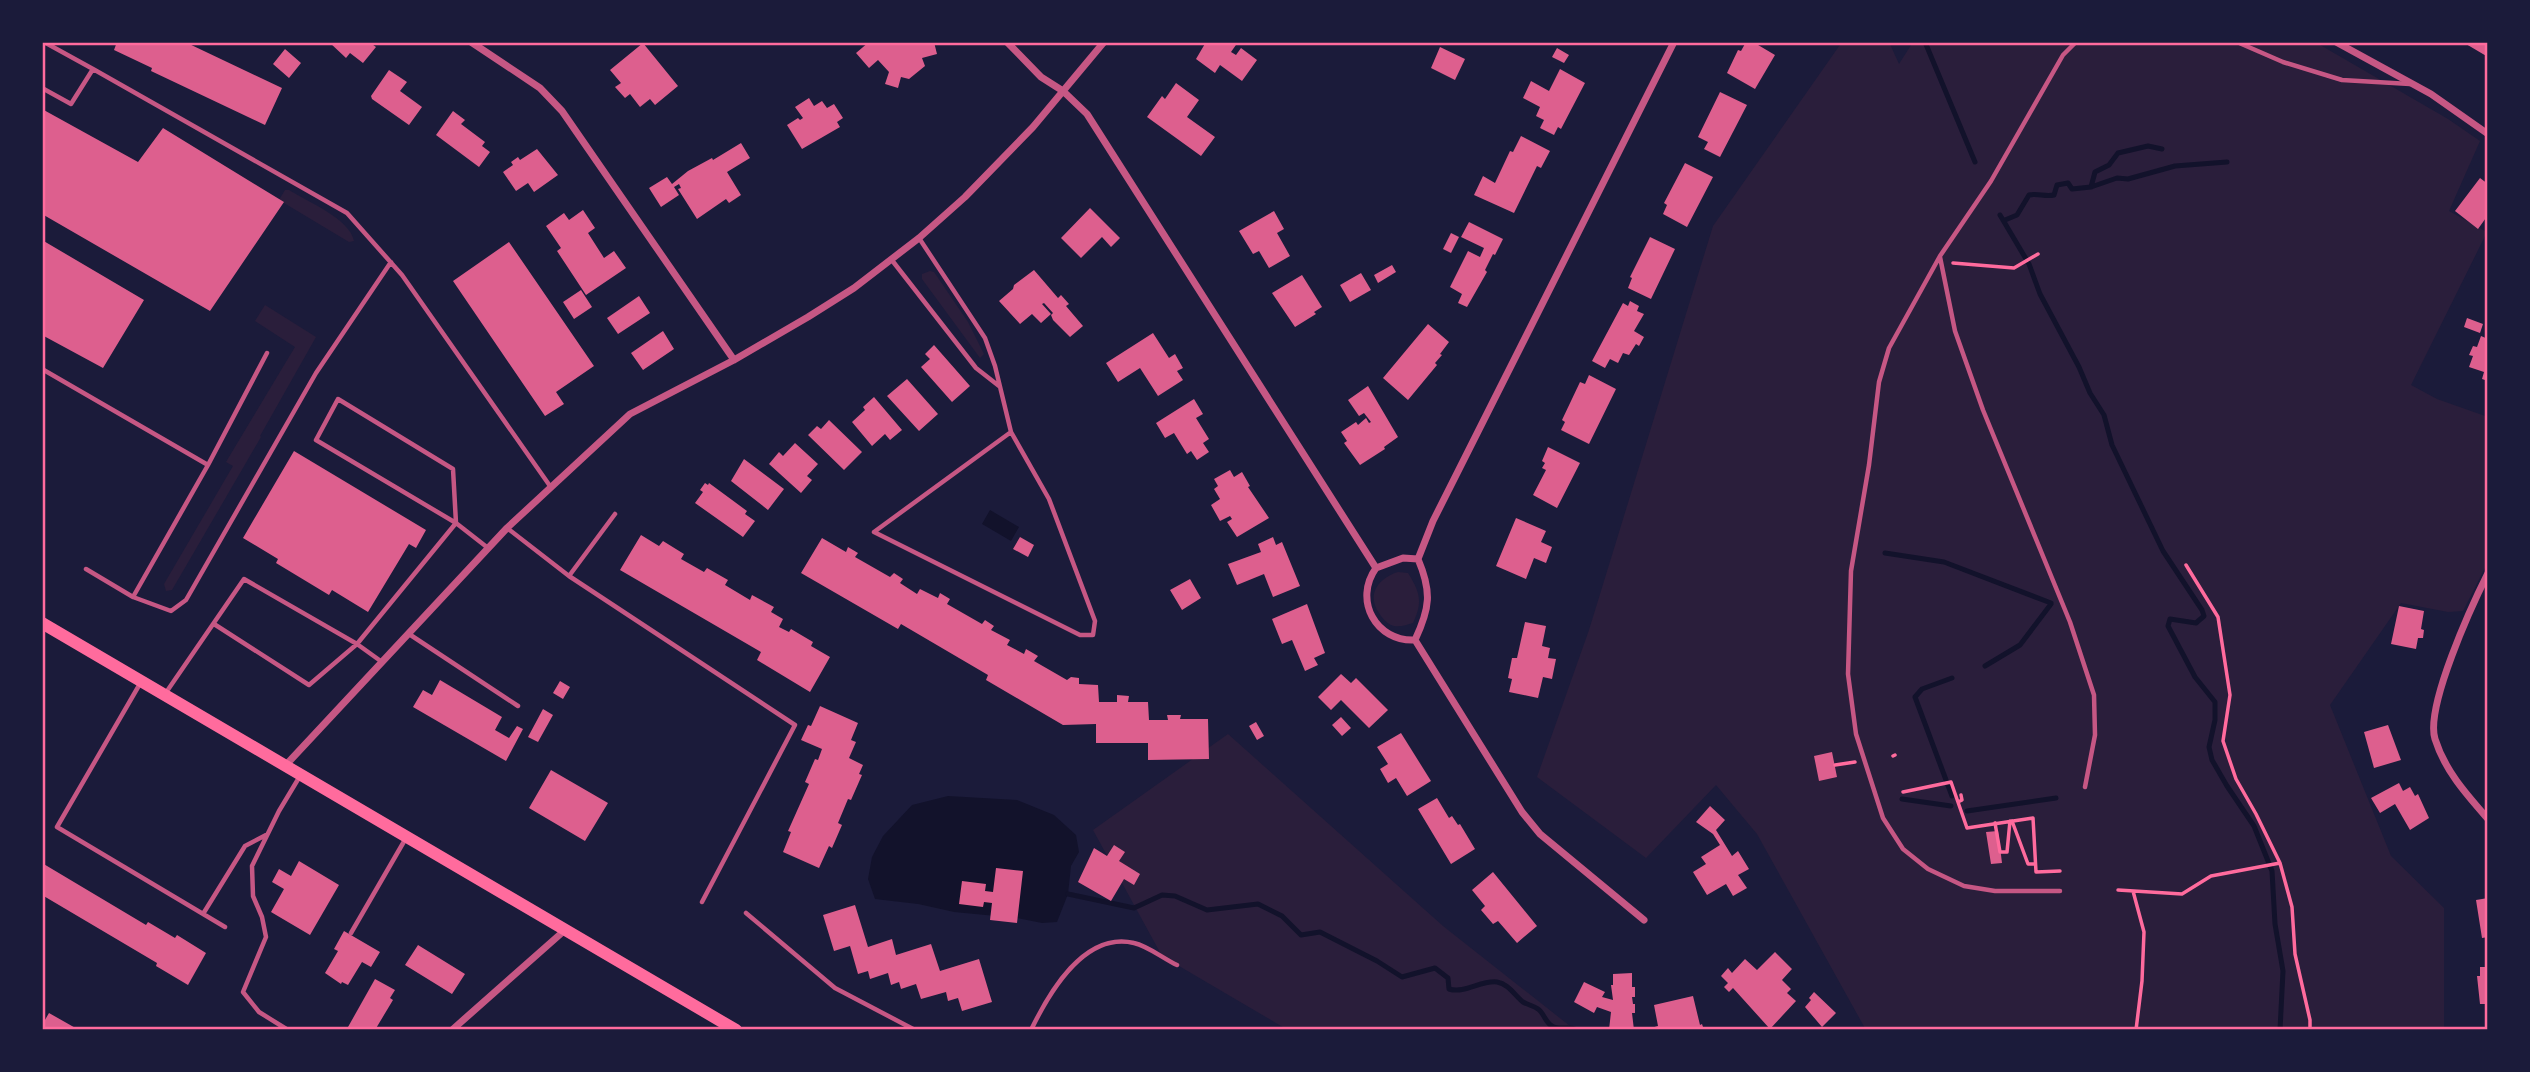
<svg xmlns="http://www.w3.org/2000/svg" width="2530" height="1072" font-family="'Space Grotesk',sans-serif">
  <rect width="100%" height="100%" fill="#1b1b3a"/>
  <path fill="#2a1e3b" d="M1842 42H1889L1899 64 1913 42H2315L2448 119 2480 141 2449 211 2487 232 2411 385 2437 399 2488 417V562L2463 611 2448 612 2401 603 2330 705 2391 856 2444 908V1030H1866L1757 834 1716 785 1646 858 1537 777 1589 630 1713 226Z
    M285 190H289C308 202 350 219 354 241L349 242 279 200Z
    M930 271 934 272 968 322 984 354 980 358 922 279V274Z
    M265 305 316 337 260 436 261 437 172 590 166 591 164 584 233 466 226 462 295 347 255 321Z
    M1398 572 1408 573C1420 592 1423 602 1413 623 1406 625 1398 628 1391 625 1387 623 1382 618 1379 613 1366 594 1379 578 1398 572Z
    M1228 734 1443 926 1575 1030H1288L1162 956 1093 830Z"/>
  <path fill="#12122b" d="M990 510 1019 527 1011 541 982 524Z
    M948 796 1017 800 1054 815 1076 835 1079 852 1071 866 1068 894 1057 922 1042 923 1017 918 954 912 918 904 875 899 868 879 872 857 883 836 912 805Z"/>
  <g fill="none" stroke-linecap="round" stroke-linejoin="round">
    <path stroke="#12122b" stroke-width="5" d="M1925 42 1975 162
      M2091 187 2095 172 2109 165 2118 153 2148 146 2162 149
      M2000 215 2029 264 2040 294 2079 367 2090 393 2104 415 2112 445 2163 551 2202 610 2204 616 2196 623 2170 619 2168 626 2195 677 2215 702V720L2209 747 2212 760 2227 786 2254 826 2272 871 2275 924 2283 971 2280 1030
      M2005 220 2017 215 2029 195C2038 193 2045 197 2054 195L2057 185 2068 183 2072 189 2091 187 2117 178 2128 179 2175 166 2227 162
      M1885 553 1944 562 2051 603
      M1985 666 2020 645 2051 604
      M1952 678 1922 689 1915 697 1952 796
      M1902 799 1951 806
      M1967 811 2056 798
      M1068 894 1134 908 1162 895 1175 896 1207 910 1258 904 1282 916 1301 935 1320 932 1377 961 1402 977 1435 968 1448 978 1449 989C1465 994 1481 980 1497 982 1509 984 1515 996 1523 1002 1528 1005 1534 1006 1538 1009 1544 1013 1545 1022 1552 1026 1560 1031 1569 1025 1577 1030"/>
  </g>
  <path fill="#dd5f8e" d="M117 42H185L282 88 265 125 151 71 152 68 114 50Z
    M329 42H369L376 47 363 63 350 53 346 58Z
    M869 42H920L922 44 934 42 937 54 922 58 925 66 909 79 901 77 898 88 885 84 889 72 878 60 869 68 856 53Z
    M1206 42H1238L1231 52 1236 55 1241 48 1257 60 1242 81 1220 65 1215 73 1196 59Z
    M1746 42H1753L1775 55 1755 89 1727 73 1738 50 1741 51Z
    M2467 42H2488V57L2466 44Z
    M643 43 678 86 655 105 650 99 640 107 630 94 625 98 615 87 621 83 610 70Z
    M1440 47 1465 59 1455 80 1431 68Z
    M1557 48 1569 55 1564 63 1552 57Z
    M285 49 301 63 289 78 273 64Z
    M1560 69 1585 83 1561 129 1558 127 1554 135 1540 128 1544 120 1536 116 1540 107 1523 98 1531 81 1549 91Z
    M389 70 407 82 400 91 422 107 409 125 372 99 371 96Z
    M1176 83 1199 100 1187 117 1215 137 1201 156 1147 117 1162 96 1165 99Z
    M1720 92 1747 105 1720 157 1704 149 1708 142 1698 137Z
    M809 98 814 106 822 101 827 108 834 104 843 118 837 122 840 127 802 149 787 125 798 118 800 120 803 118 795 107Z
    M42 109 138 162 163 128 284 202 210 311 42 214Z
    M453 111 465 120 461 124 485 142 482 146 490 152 479 167 436 135Z
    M1521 136 1550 151 1541 168 1537 166 1514 213 1474 195 1483 176 1495 183 1510 151 1513 152Z
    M741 143 750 158 727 172 741 195 729 203 726 199 697 219 678 189 681 188 679 184 674 187 679 195 661 207 649 188 667 177 672 184 688 171 712 158 713 160Z
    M537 149 558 175 534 192 528 183 516 191 503 172 513 165 511 162 518 157 520 160Z
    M1685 163 1713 177 1687 227 1663 214 1667 205 1664 203Z
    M2480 178 2488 184V215L2478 229 2455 211Z
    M1090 208 1120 238 1111 247 1102 237 1081 258 1061 238Z
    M583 210 595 228 588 233 604 258 614 251 626 268 586 295 557 251 561 248 546 226 564 213 569 220Z
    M1274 211 1284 229 1277 233 1290 256 1269 268 1259 251 1253 254 1239 231Z
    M1469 222 1503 239 1495 255 1493 254 1485 270 1487 272 1467 307 1458 303 1462 294 1450 287 1468 251 1480 257 1484 248 1461 237Z
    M1451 233 1459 237 1451 253 1443 249Z
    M1650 237 1675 249 1651 299 1628 288 1632 278 1630 277Z
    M42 240 144 300 103 368 42 335Z
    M509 242 594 366 556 392 564 404 545 416 453 281Z
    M1392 265 1396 272 1378 283 1374 275Z
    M1034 270 1058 298 1061 295 1069 304 1066 306 1083 326 1070 337 1053 320 1051 315 1053 313 1044 303 1042 304 1051 314 1041 323 1032 314 1020 324 999 301 1013 289 1014 285Z
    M1361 273 1371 290 1350 302 1340 285Z
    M1302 275 1322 307 1314 312 1316 314 1295 327 1272 293Z
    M581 290 592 307 574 319 563 302Z
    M639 296 650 313 618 334 607 318Z
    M1630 301 1639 306 1637 311 1644 314 1634 331 1644 337 1639 346 1636 344 1629 355 1623 353 1618 363 1610 359 1605 368 1592 361 1623 303 1628 306Z
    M2467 318 2483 324 2480 333 2464 327Z
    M1428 324 1449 342 1440 354 1442 355 1435 363 1437 365 1408 400 1383 378Z
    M663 331 674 349 643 370 631 353Z
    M1153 333 1169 358 1175 354 1183 368 1177 371 1183 380 1158 396 1140 368 1118 382 1106 363Z
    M2481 336 2488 339V381L2482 379 2484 372 2469 367 2473 356 2469 355 2473 346 2477 347Z
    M934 345 970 386 952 402 921 367 930 359 925 354Z
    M1589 375 1616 389 1589 444 1561 430 1565 422 1562 420 1580 382 1585 384Z
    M907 379 938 414 919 431 887 396Z
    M1368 386 1398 437 1384 447 1385 449 1360 465 1344 443 1347 441 1341 432 1356 422 1358 425 1366 418 1369 423 1371 422 1364 413 1359 416 1348 400Z
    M874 397 902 430 890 440 885 434 872 446 852 422 865 410 863 407Z
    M1194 399 1203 414 1196 418 1209 439 1203 443 1209 452 1197 460 1191 451 1187 454 1174 433 1165 438 1156 423Z
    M829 420 862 452 844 470 808 435 817 426 821 429Z
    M795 443 818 464 807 476 812 480 801 493 769 464 779 452 783 456Z
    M1548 447 1580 463 1557 508 1533 495 1546 470 1542 468 1545 463 1542 461Z
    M294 451 426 530 416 548 409 544 368 612 332 590 329 595 276 563 278 559 243 538Z
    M744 459 784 489 768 510 731 481Z
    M1230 470 1234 477 1242 472 1250 486 1248 487 1269 518 1237 537 1227 522 1232 519 1230 516 1220 521 1211 505 1220 499 1214 489 1218 486 1214 479Z
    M705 483 708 485 709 483 747 511 745 514 755 521 743 537 695 503 703 492 700 490Z
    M1516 518 1546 531 1541 542 1552 547 1546 563 1534 558 1526 579 1496 566Z
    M641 535 659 546 663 541 684 554 681 559 704 572 707 568 728 580 725 585 750 600 752 595 774 607 771 612 783 619 779 627 789 632 791 629 813 642 811 646 830 657 810 692 757 660 761 652 620 570Z
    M1020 537 1034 545 1028 557 1013 549Z
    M1273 537 1276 545 1282 542 1300 586 1273 597 1264 574 1237 585 1228 564 1261 552 1258 544Z
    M822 538 846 552 848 547 858 553 855 557 890 577 894 573 903 579 900 583 917 594 920 589 938 598 940 593 950 599 947 604 982 624 985 620 994 626 991 630 1010 640 1007 645 1024 654 1026 649 1038 656 1034 661 1067 680 1071 677 1079 678V684L1098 685 1099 702H1117V695L1129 696 1128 702H1148L1149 720H1168L1167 715H1181L1180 719H1208L1209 759 1148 760V743H1096V724L1063 725 986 680 988 675 901 624 898 629 801 573Z
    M1190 579 1201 598 1182 610 1170 590Z
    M1307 604 1325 653 1314 658 1318 665 1305 671 1292 640 1282 644 1272 619Z
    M2399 606 2424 611 2421 629 2424 630 2423 638H2418L2416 649 2391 644Z
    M1525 622 1546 626 1542 646 1550 648 1548 658 1556 659 1552 679 1543 677 1538 698 1509 692 1512 679 1508 678 1512 658H1517Z
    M1341 674 1351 683 1356 678 1388 710 1369 728 1341 700 1331 710 1318 697Z
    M440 680 502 717 495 730 509 738 517 726 523 729 506 761 413 707 423 690 432 695Z
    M560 681 570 687 563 699 553 693Z
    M820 706 858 723 851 740 856 742 849 758 863 765 859 774 862 775 851 800 848 799 838 823 842 825 832 848 829 846 819 868 783 852 791 832 788 831 809 784 805 782 815 759 818 760 822 749 801 740 808 725 811 726Z
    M543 709 553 715 538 742 528 737Z
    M1341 717 1351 728 1342 736 1332 725Z
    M1256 722 1264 736 1257 740 1249 726Z
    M2388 725 2401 760 2374 768 2364 732Z
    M1401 733 1431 781 1407 796 1396 778 1388 783 1380 769 1388 764 1377 747Z
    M1832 752 1837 777 1819 781 1814 756Z
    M551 770 608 803 585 841 529 808Z
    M2399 783 2403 791 2410 787 2415 796 2418 794 2429 818 2410 830 2395 804 2380 813 2371 798Z
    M1437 798 1449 818 1452 816 1458 825 1460 824 1475 849 1451 864 1418 809Z
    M1710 806 1725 820 1716 830 1732 856 1738 851 1749 869 1738 875 1747 888 1733 896 1726 884 1707 895 1693 872 1706 864 1701 857 1720 845 1713 834 1696 822Z
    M1998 831 2002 863 1991 864 1986 832Z
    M1114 845 1125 852 1119 861 1140 874 1134 885 1124 879 1111 901 1078 882 1094 848 1107 856Z
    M299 861 339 885 310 935 271 912 284 889 272 882 279 869 291 876Z
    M42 863 146 925 148 922 175 938 177 935 206 953 188 985 156 966 157 963 42 895Z
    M996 868 1023 871 1017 923 990 920 992 903 984 902 983 907 959 904 962 881 986 884 985 891 993 892Z
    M1493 872 1537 926 1517 943 1498 921 1493 924 1481 910 1485 906 1472 890Z
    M2488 898V937L2482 938 2476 900Z
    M855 905 868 947 892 939 896 955 931 944 940 971 979 959 992 1002 962 1011 958 998 948 1001 946 992 921 999 916 984 901 989 899 982 891 985 888 973 870 979 868 971 858 974 850 946 834 951 823 915Z
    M344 931 380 952 371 967 362 962 348 985 342 982 341 984 325 973 338 951 334 949Z
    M418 945 465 974 452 994 405 965Z
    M1775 952 1792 969 1782 980 1791 989 1787 993 1796 1001 1770 1029 1733 988 1729 992 1724 987 1728 983 1721 976 1728 968 1732 973 1745 959 1757 970Z
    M2480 967H2488V1004H2480L2477 976H2480Z
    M1632 973V987H1635V997H1632L1633 1004H1635V1013H1632L1634 1030H1609L1611 1012 1597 1007 1594 1013 1574 1002 1584 982 1605 992 1602 997 1613 1000 1611 985H1613V974Z
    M375 979 395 990 390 998 393 1000 375 1030H353L348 1027Z
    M1814 992 1836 1013 1822 1027 1805 1007 1811 1000 1809 998Z
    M1693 996 1700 1025 1702 1024 1704 1030H1644L1658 1026 1654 1005Z
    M49 1013 79 1030H42V1025Z"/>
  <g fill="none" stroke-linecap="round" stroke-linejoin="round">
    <path stroke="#ff6b9d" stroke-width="3.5" d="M1953 263 2014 268 2038 254
      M2186 565 2218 617 2230 695 2223 741 2236 779 2256 814 2280 863 2292 907 2295 954 2310 1020V1030
      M1893 756 1895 755
      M1835 765 1855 762
      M1903 792 1951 782 1967 828 2033 818 2036 872 2060 871
      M1958 802 1962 800 1961 795
      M2012 821 2028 864H2035
      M1995 823 2000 852H2007L2010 821
      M2118 890 2182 894 2211 876 2280 863
      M2133 891 2144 932 2142 981 2136 1030"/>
    <path stroke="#c65784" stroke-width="4.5" d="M2237 42 2283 62 2342 80 2410 84
      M93 69 347 213 402 275 550 486
      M42 88 71 104 93 69 44 42
      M919 238 985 338 995 366 1011 432 1049 499 1095 621 1093 635H1080L874 532 1011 432
      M1940 257 1955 331 1983 410 2070 622 2094 695 2095 735 2085 787
      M891 259 976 368 999 386
      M42 369 208 465 133 597 86 569
      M208 465 267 353
      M507 528 569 576 795 725 702 902
      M569 576 615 514
      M133 597 171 611 186 600 316 373 391 262
      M214 624 309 685 357 644 456 523 453 469 338 399 316 440 456 523 488 548
      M409 634 518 706
      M141 682 57 827 225 927
      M165 694 244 579 357 644 382 662
      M2060 891H1995L1964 886 1928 869 1903 849 1883 818 1856 734 1848 674 1851 571 1869 465 1879 382 1889 348 1940 256 1991 181 2063 55 2076 42
      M746 913 835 988 915 1030
      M203 914 245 846 266 835
      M351 933 406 838
      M288 1030 259 1012 243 992 266 937 262 917 253 896 252 866 279 811 300 776
      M1031 1030C1049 993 1084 931 1134 943 1148 946 1164 959 1177 965"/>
    <path stroke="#c65784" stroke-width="7" d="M471 42 540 88 562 111 734 360
      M1007 42 1041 77 1063 91 1087 114 1376 568C1353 600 1376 642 1415 640L1522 812 1540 834 1644 920
      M2336 42 2431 94 2488 134
      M1376 568 1403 558 1418 559 1433 521 1674 42
      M2488 573C2472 605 2425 707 2435 739 2445 771 2467 795 2488 819
      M1415 640C1430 608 1432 592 1418 559
      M285 766 507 528 630 414 734 360 808 317 854 288 919 238 965 197 1033 127 1104 42
      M452 1030 565 930"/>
    <path stroke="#ff6b9d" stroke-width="12" d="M42 623 736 1030"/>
  </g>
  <rect width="2530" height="1072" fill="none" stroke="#1b1b3a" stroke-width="88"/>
  <rect x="44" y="44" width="2442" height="984" fill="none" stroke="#ff6b9d" stroke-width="2.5"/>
</svg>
